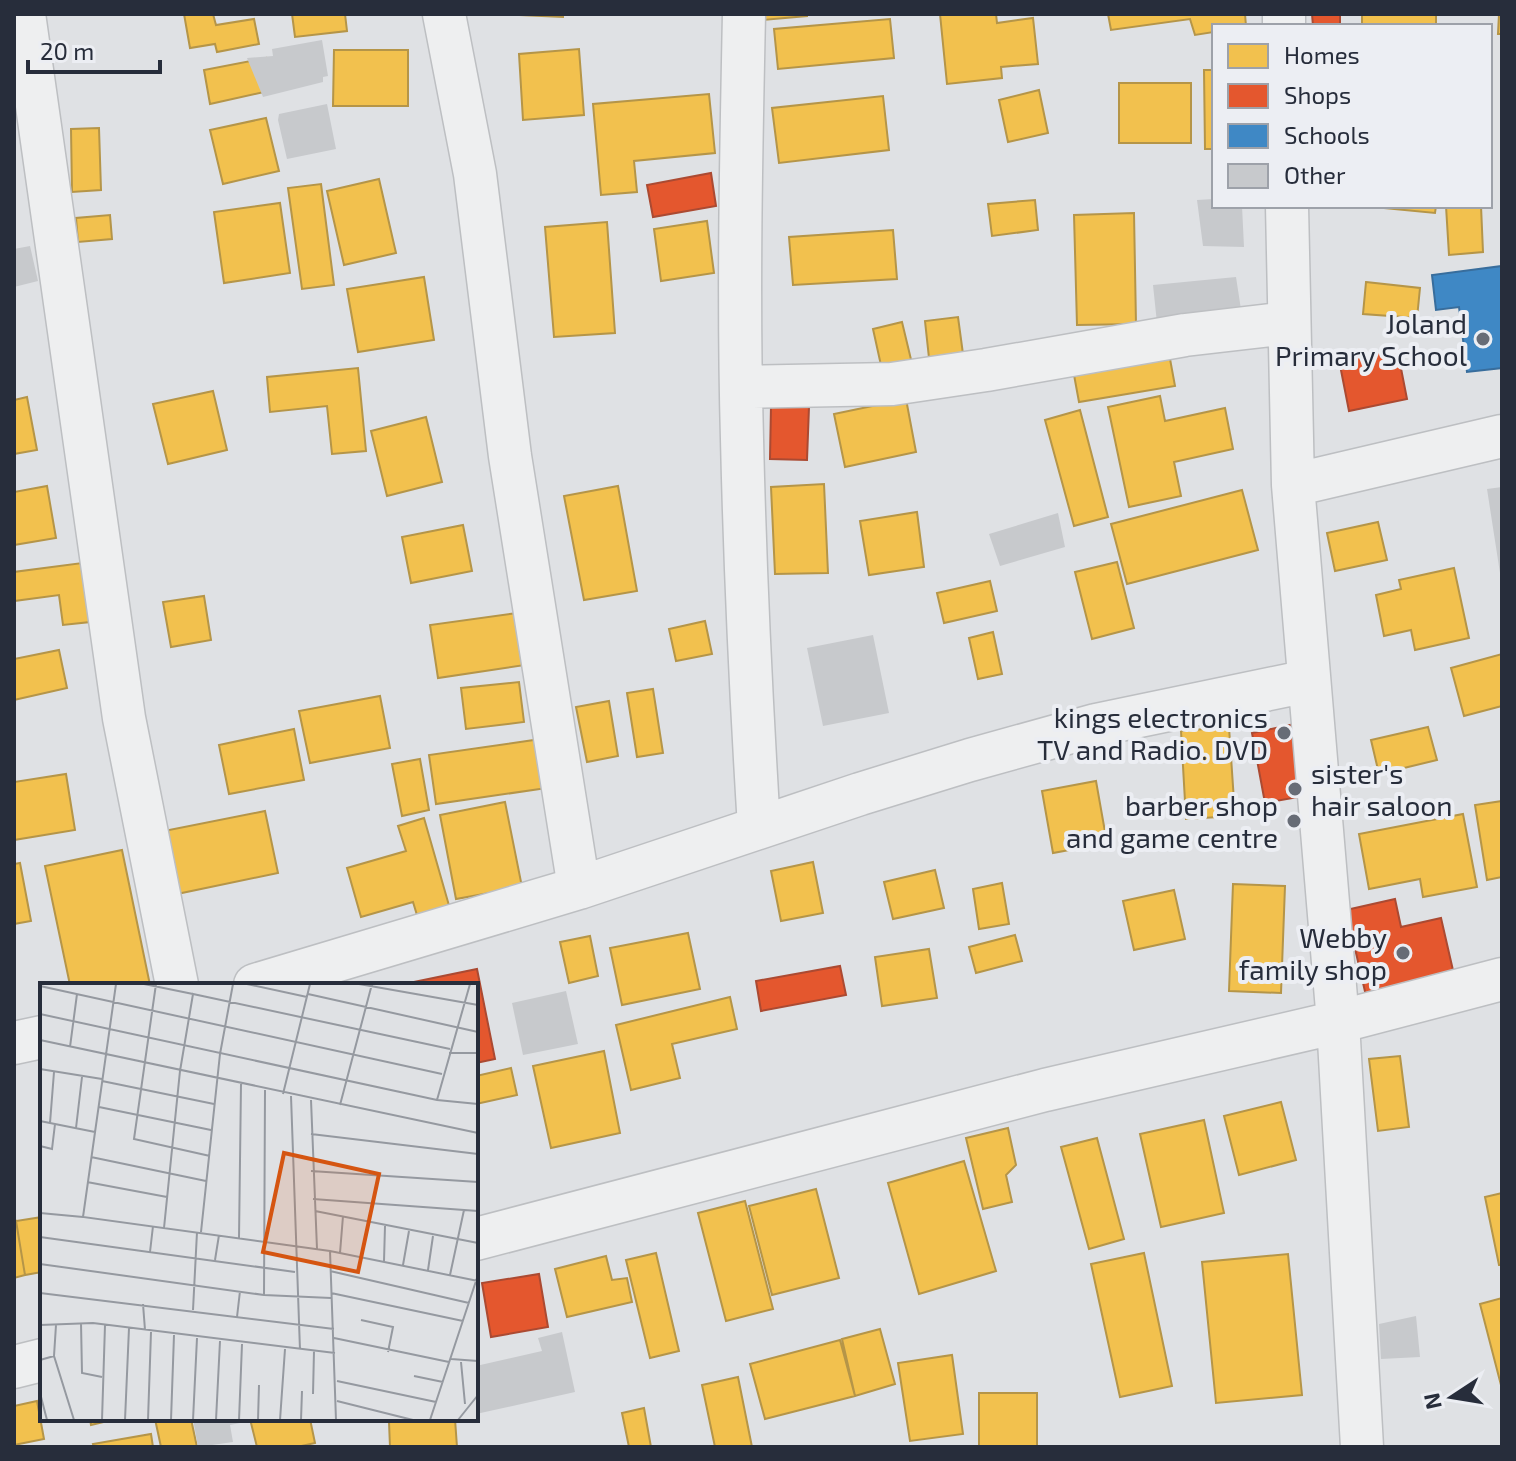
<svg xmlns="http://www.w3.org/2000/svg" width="1516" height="1461" font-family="'Exo 2',sans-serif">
  <rect width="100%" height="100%" fill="#dfe1e4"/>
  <path fill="#f2c14e" stroke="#b59548" stroke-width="2" d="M184 14H213L216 25 254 19 259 44 217 52 215 44 190 48Z
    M292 14H345L347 31 295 37Z
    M494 14H563V17Z
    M762 14H807V16L763 20Z
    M940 14H996L997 23 1033 18 1038 64 1001 67 1002 78 947 84Z
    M1108 14H1245L1246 26H1214V32L1195 35 1190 19 1111 30Z
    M1362 14H1436V26H1362Z
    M1499 14H1502V34H1498Z
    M890 19 894 58 778 69 774 29Z
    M579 49 584 115 523 120 519 54Z
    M334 50H408V106H333Z
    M266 58 273 90 210 104 204 70Z
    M1204 70H1214V149H1205Z
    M1119 83H1191V143H1119Z
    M1039 90 1048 133 1008 142 999 100Z
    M709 94 715 153 634 161 637 192 601 195 593 104Z
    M883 96 889 150 779 163 772 108Z
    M266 118 279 171 223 184 210 130Z
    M99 128 101 190 72 192 71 129Z
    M379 179 396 253 344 265 327 191Z
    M321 184 334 285 302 289 288 188Z
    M1035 200 1038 230 992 236 988 204Z
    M280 203 290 273 224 283 214 212Z
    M1363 206H1436L1435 213Z
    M1446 206H1481L1483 252 1449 255Z
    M1134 213 1136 324 1077 325 1074 215Z
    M110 215 112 239 78 242 76 218Z
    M707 221 714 273 661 281 654 229Z
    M607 222 615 333 554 337 545 227Z
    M893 230 897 279 793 285 789 237Z
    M424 277 434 340 358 352 347 289Z
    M1366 282 1420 288 1417 318 1363 314Z
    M958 317 963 354 929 358 925 321Z
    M902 322 914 372 884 379 873 329Z
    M1168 348 1175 386 1079 402 1072 364Z
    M358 368 366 451 332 454 327 406 270 412 267 377Z
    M213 391 227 450 168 464 153 404Z
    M1160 396 1165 421 1225 408 1233 449 1174 462 1181 496 1129 507 1108 407Z
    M27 397 37 450 14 454V400Z
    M906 399 916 452 845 467 834 414Z
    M1080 410 1108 517 1074 526 1045 420Z
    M426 417 442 482 387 496 371 431Z
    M824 484 828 573 775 574 771 487Z
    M47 486 56 538 14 545V492Z
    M618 486 637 591 584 600 564 496Z
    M1242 490 1258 550 1127 584 1111 524Z
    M917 512 924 567 869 575 860 521Z
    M1378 522 1387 560 1335 571 1327 533Z
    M463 525 472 571 411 583 402 537Z
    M1117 562 1134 628 1092 639 1075 572Z
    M82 563 90 622 63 625 59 595 14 601V572Z
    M1454 568 1469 638 1415 650 1411 630 1384 636 1376 595 1401 589 1399 580Z
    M990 581 997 611 944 623 937 593Z
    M204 596 211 640 171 647 163 602Z
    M517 613 525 665 438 678 430 625Z
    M705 621 712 654 676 661 669 629Z
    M993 632 1002 674 978 679 969 638Z
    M59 650 67 688 14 700V659Z
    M1502 654V706L1464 716 1451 668Z
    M519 682 524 722 466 729 461 688Z
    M653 689 663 753 637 757 627 693Z
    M380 696 390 748 310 763 299 711Z
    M609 701 618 756 587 762 576 707Z
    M1229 727 1235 816 1186 819 1181 731Z
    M1428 727 1437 760 1379 774 1371 740Z
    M294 729 304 780 229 794 219 745Z
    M548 738 554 787 436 804 429 755Z
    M420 759 429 810 402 816 392 764Z
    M66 774 75 830 14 840V782Z
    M1096 781 1107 843 1053 853 1042 791Z
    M1502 801V877L1487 880 1475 805Z
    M505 802 522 887 456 899 440 815Z
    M265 811 278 873 177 894 164 831Z
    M1463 814 1477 887 1423 897 1420 879 1369 889 1359 834Z
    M424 818 452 916 420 925 413 902 361 917 347 868 406 851 398 826Z
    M122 850 150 985H70L45 866Z
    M813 862 823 913 781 921 771 871Z
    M20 863 31 921 14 924V864Z
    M935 870 944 908 893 919 884 882Z
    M1002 883 1009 924 979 929 973 889Z
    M1233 884 1285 886 1281 993 1229 991Z
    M1174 890 1185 939 1134 950 1123 901Z
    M688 933 700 989 622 1005 610 948Z
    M1015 935 1022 961 976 973 969 947Z
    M590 936 598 976 569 983 560 942Z
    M929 949 937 998 882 1006 875 957Z
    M730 997 737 1029 672 1044 680 1078 631 1090 616 1025Z
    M604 1051 620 1133 551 1148 533 1066Z
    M1400 1056 1409 1127 1378 1131 1369 1059Z
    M511 1068 517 1095 476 1104V1076Z
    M1281 1102 1296 1160 1239 1175 1224 1116Z
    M1204 1120 1224 1213 1161 1227 1140 1134Z
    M1008 1128 1016 1165 1006 1175 1012 1202 983 1209 966 1138Z
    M1097 1138 1124 1239 1089 1249 1061 1147Z
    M964 1161 996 1271 919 1294 888 1183Z
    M816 1189 839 1278 772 1295 749 1206Z
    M1502 1193V1265H1499L1485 1197Z
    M745 1201 773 1309 726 1321 698 1213Z
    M42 1217V1272L25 1275 16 1221Z
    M16 1221 25 1275 14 1278V1222Z
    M656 1253 679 1351 650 1358 626 1260Z
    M1144 1253 1172 1386 1120 1397 1091 1264Z
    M1288 1254 1302 1395 1216 1403 1202 1262Z
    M606 1256 612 1280 627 1278 632 1302 567 1317 555 1269Z
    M1502 1298V1389L1480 1304Z
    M880 1329 895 1384 855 1396 842 1339Z
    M840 1340 855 1396 765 1419 750 1364Z
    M952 1355 963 1434 910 1441 898 1363Z
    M738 1377 752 1447H715L702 1385Z
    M979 1393H1037V1447H979Z
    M37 1401 44 1439 14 1445V1406Z
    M644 1408 651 1447H629L622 1413Z
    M90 1419H116L91 1425Z
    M155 1419H191L197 1447H161Z
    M250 1419H310L315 1443 297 1447H257Z
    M455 1419 457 1447H390L389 1422Z
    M151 1434 153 1447H94L93 1444Z"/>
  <path fill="#e4572e" stroke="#ab4a32" stroke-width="2" d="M1312 14H1340V26H1313Z
    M711 173 716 206 653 217 647 185Z
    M1397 348 1407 399 1349 411 1339 360Z
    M771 406 809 407 807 460 770 459Z
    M1290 725 1304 796 1265 803 1252 733Z
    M1395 899 1401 927 1441 918 1455 979 1367 1000 1346 910Z
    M840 966 846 995 761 1011 756 981Z
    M477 969 495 1059 476 1063V985L409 983Z
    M539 1274 548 1327 491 1337 482 1283Z"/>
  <path fill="#3f88c5" stroke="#386d9c" stroke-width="2" d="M1502 266V368L1467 372 1459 307 1436 310 1432 275Z"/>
  <path fill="#c7c9cc" d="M322 40 328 76 323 77V82L263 97 247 58 273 56 272 49Z
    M327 104 336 149 287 159 278 120 279 114Z
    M1214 199V206H1242L1244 247 1203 246 1197 200Z
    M30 246 38 281 14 287V249Z
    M1236 277 1242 316 1157 323 1153 285Z
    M1502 487V573H1500L1487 489Z
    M1058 513 1065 547 1000 566 989 534Z
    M873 635 889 713 823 726 807 648Z
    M566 991 578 1044 523 1055 512 1003Z
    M1416 1316 1420 1357 1381 1359 1379 1324Z
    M562 1332 575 1392 476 1414V1366L542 1351 538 1338Z
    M193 1419H240V1423L230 1425 233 1442 198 1447Z"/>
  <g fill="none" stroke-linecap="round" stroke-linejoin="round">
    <defs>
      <path id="street" d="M24 14 124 718 177 985
        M444 14 475 174 510 456 579 888
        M744 14C741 155 738 297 742 439 745 568 751 697 759 827
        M1284 14V26
        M1287 206 1293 485 1338 1022 1362 1447
        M742 387 892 384 986 370 1185 335 1289 323
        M1293 485 1502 436
        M255 985 579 888 860 794 970 760 1096 725 1308 681
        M14 1043 42 1037
        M476 1239 1045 1090 1338 1022 1502 979
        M14 1367 42 1360"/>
    </defs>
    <use href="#street" stroke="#bdbfc2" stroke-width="45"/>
    <use href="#street" stroke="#eeeff0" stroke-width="42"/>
  </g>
  <g fill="#676c76" stroke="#eceef3" stroke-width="3">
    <circle cx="1483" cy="339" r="8"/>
    <circle cx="1284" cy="733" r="8"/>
    <circle cx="1295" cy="789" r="8"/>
    <circle cx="1294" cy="821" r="8"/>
    <circle cx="1403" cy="953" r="8"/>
  </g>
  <g text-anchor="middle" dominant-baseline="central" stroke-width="8" stroke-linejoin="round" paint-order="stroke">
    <g font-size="28" fill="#272d3b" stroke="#eceef3" text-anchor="end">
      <text x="1467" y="323">Joland<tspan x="1467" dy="32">Primary School</tspan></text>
      <text x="1268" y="717">kings electronics<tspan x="1268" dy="32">TV and Radio. DVD</tspan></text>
      <text x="1311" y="773" text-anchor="start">sister's<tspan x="1311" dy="32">hair saloon</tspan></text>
      <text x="1278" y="805">barber shop<tspan x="1278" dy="32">and game centre</tspan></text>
      <text x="1387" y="937">Webby<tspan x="1387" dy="32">family shop</tspan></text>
    </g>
  </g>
  <g transform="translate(40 983)">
    <rect width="438" height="438" fill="#dfe1e4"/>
    <path fill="none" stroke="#9599a0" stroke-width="2" d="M76 1 43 234 290 268 438 298M104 1 153 11M116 1 94 156 170 173M207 1 267 14M319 1 438 22M0 3 402 91M268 11 438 49M0 31 397 117 438 121M0 57 438 150M30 64 37 11M409 70H438M0 86 62 96M62 98 174 121M243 111 270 1M251 113 260 367M271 117 277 266M397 117 430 1M300 122 332 1M59 124 171 147M0 138 55 149M10 140 14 89M36 145 42 94M271 151 438 171M0 163 12 166 15 141M51 174 166 198M271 188 438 199M47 199 127 214M273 216 438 228M275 228 438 260M0 230 43 234M124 245 140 88 153 11 410 66M161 249 180 71 193 1M0 254 255 289M199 255 201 101M290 268 296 437M110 269 113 243M300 270 303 233M175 277 179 252M344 278 345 243M0 281 224 312 291 315M363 282 369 248M388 287 393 253M290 288 429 320M410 292 424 227M0 310 294 346M291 310 423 338M224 312 225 107M103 321 105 347M153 327 157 249M197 334 200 308M321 337 353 344 348 369M41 340 42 390 62 394M0 342 53 340 295 370M294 355 409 379M14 373 16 342M411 376 438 378M0 377 14 373 34 437M421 379 425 421M374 393 403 399M297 398 396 419M0 410 7 437M273 411 274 368M297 418 373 437M62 437 65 342M85 437 89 345M108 437 111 349M131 437 134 352M153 437 157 355M176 437 180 358M199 437 202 361M218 437 219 402M240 437 245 366M261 437 262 408M390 437 438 292M418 437 438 412"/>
    <path fill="#d55511" fill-opacity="0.15" stroke="#d55511" stroke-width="4" d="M244 170 339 191 318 289 223 269Z"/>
    <rect width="438" height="438" fill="none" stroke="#272d3b" stroke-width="4"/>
  </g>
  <rect width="1516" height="1461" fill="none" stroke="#272d3b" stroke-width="32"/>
  <rect x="1212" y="24" width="280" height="184" fill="#eceef3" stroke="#9da1a9" stroke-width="2"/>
  <rect x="1228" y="44" width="40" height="24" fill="#f2c14e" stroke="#9da1a9" stroke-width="2"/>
  <text x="1284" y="64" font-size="24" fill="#272d3b">Homes</text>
  <rect x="1228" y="84" width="40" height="24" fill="#e4572e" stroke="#9da1a9" stroke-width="2"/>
  <text x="1284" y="104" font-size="24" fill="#272d3b">Shops</text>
  <rect x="1228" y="124" width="40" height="24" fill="#3f88c5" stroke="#9da1a9" stroke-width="2"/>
  <text x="1284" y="144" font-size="24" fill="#272d3b">Schools</text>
  <rect x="1228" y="164" width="40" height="24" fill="#c7c9cc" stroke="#9da1a9" stroke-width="2"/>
  <text x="1284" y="184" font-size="24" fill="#272d3b">Other</text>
  <g transform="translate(1452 1397) rotate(258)" stroke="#eceef3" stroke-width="6" paint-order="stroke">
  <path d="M0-6L14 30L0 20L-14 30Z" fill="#272d3b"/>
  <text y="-12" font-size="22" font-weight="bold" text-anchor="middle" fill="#272d3b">N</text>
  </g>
  <path d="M28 60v12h132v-12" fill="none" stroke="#272d3b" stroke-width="4"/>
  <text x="40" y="60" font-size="24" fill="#272d3b" stroke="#eceef3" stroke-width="6" paint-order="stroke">20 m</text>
</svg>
